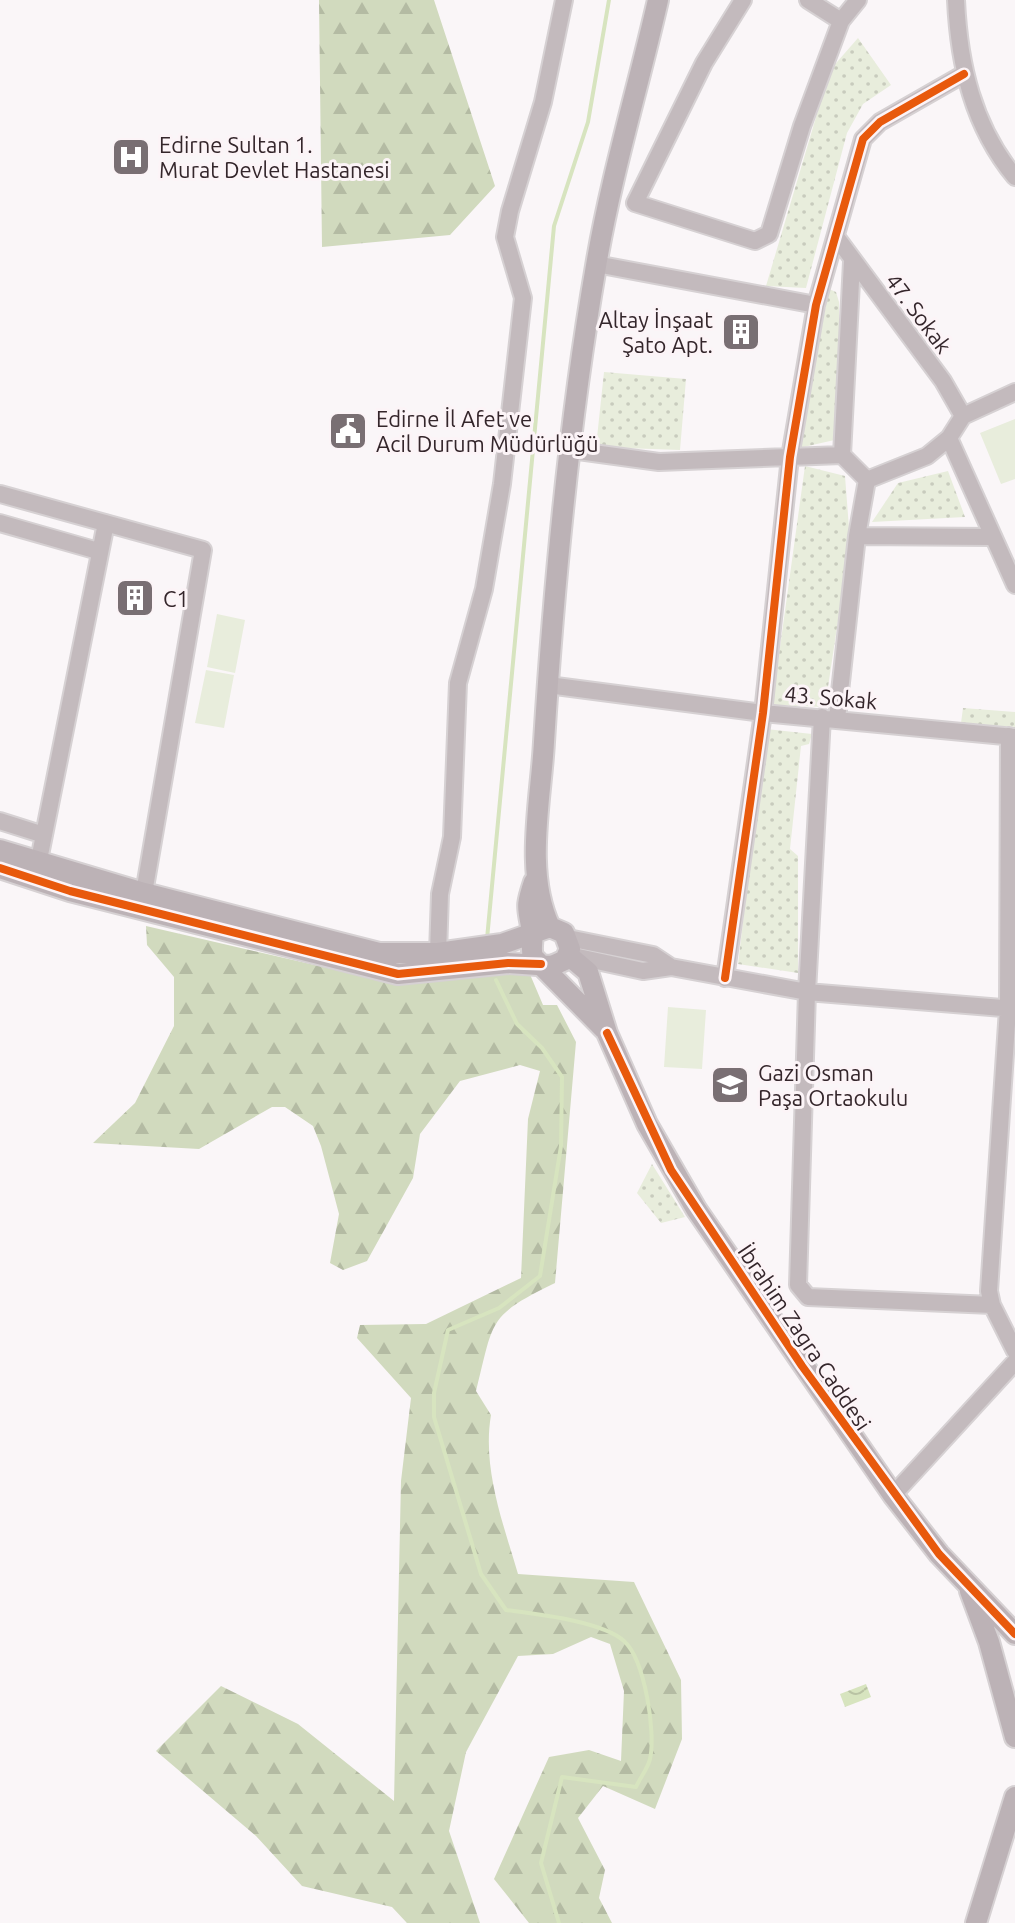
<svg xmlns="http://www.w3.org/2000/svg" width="1015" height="1923" font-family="Ubuntu,sans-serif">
  <defs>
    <pattern id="grass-dots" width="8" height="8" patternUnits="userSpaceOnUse" patternTransform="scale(2)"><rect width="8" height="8" fill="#e8eddc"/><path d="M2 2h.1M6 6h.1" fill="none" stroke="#c8cbbd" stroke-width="1.8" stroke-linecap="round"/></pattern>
    <pattern id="forest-firs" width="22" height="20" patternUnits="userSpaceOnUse" patternTransform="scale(2)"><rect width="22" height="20" fill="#d1dabe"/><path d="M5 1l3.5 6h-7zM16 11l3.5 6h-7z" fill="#b4bba3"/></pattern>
    <pattern id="water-waves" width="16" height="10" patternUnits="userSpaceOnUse" patternTransform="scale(2)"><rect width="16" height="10" fill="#d7e4bf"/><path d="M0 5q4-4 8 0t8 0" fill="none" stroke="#b9c3a4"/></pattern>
  </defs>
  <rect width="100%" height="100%" fill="#faf6f8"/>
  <path fill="url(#grass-dots)" d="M858 38 891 85 863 104 847 133 806 288 766 286 830 70Z
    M829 289 836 292 839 302V439L799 448Z
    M604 372 686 379 680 450 596 447Z
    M805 466 845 476 850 541 825 707 772 705Z
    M948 471 965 517 872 522 898 483Z
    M963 708 1015 712V727L961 723Z
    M766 729 812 734 809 744 801 746 790 849 798 856V973L738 964Z
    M652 1164 685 1217 661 1223 637 1193Z"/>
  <path fill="url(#forest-firs)" d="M319 0H434L495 186 450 235 322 247Z
    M146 926 393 983 521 970 529 972 543 1005H557L576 1042 555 1283C487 1316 494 1320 476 1391L491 1415C482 1468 503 1523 518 1574L634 1582 681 1680 682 1739 655 1809 603 1786 578 1818 605 1870 599 1898 612 1923H529L494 1879 549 1757 589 1750 621 1761 624 1691 610 1644 591 1637 553 1654 518 1656 466 1752 449 1831 480 1923H407L392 1907 302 1886 256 1836 156 1751 221 1686 298 1724 394 1801 401 1481 411 1398 357 1338 360 1325 426 1324 521 1278 528 1119 540 1071 520 1065 460 1081 420 1134 413 1178 367 1261 343 1270 330 1263 339 1214 321 1146 313 1126 285 1107H272L199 1149 93 1143 135 1103 174 1026V977L147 945Z"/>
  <path fill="#e8eddc" d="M1015 419V479L1001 484 980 433Z
    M217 614 245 620 235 673 207 667Z
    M206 670 234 675 224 728 195 723Z
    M668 1007 706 1010 702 1069 664 1067Z"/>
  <path fill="url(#water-waves)" d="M866 1684 871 1697 845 1707 840 1694Z"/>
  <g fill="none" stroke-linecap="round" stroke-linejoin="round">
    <path stroke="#d7e4bf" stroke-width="4" d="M487 939 554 226 588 122 609 0
      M496 980 517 1024 542 1048 562 1077 561 1146 540 1276 499 1308 448 1330 434 1393V1417L481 1574 506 1610C536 1614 602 1621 624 1641 645 1660 656 1733 650 1759 648 1768 640 1778 636 1787L562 1777 541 1863 559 1923"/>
    <defs>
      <path id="minor" d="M743 0 704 63 635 203 755 241 769 234 802 126 841 21 808 0
        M956 0C959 65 973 126 1015 177
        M841 21 858 0
        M837 238 943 381 963 416
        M852 262 842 455 867 480
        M596 264 816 305
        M949 438 1015 585
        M571 450 659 462 842 455
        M0 494 203 550 144 893
        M0 523 98 551
        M857 536 992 537
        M548 685 763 713 1015 737
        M822 717 807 992 798 1285 808 1297 992 1305
        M837 719 857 536 867 480 927 456 949 438 963 416 1015 392
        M1009 736 1008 1009 989 1291 992 1305 1015 1351
        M0 821 44 835
        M37 870 106 523
        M568 938 653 955 671 967
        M438 953 440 894 452 837 458 683 484 589 502 484 523 298 505 237 510 211 543 102 564 0
        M569 955 643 971 671 967 807 992 1015 1009
        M725 978 763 713 790 457 816 305 863 139 880 122 964 74
        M893 1495 1015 1362"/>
      <path id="major" d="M0 850 144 893 379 953H438L502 944 550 927 564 933 570 949 565 960 552 966 508 963 398 974 70 891 0 868
        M534 882C525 909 528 906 532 932 534 940 530 947 533 957L604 1029
        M550 927C524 872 541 800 544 742 554 583 569 422 596 266 611 176 638 88 658 0
        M568 955 588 972 607 1033 647 1124 696 1209 893 1495 939 1554 1015 1634
        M970 1591 989 1642 1015 1737
        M976 1923 1015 1797"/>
    </defs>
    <use href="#minor" stroke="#d6d1d3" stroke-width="20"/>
    <use href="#major" stroke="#d6d1d3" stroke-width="24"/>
    <use href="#minor" stroke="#c3babd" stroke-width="16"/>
    <use href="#major" stroke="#bcb2b6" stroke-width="20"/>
    <defs>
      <path id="cycleway" d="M0 868 70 891 398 974 508 963 541 964
        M725 978 763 713 790 457 816 305 863 139 880 122 964 74
        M607 1033 671 1170 802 1366 939 1554 1015 1634"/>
    </defs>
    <use href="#cycleway" stroke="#fcf4f7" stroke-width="13"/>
    <use href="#cycleway" stroke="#e8590c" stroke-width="8"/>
  </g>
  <defs>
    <symbol id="hospital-square" viewBox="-11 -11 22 22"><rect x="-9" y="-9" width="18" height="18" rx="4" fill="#796f73" stroke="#fcf4f7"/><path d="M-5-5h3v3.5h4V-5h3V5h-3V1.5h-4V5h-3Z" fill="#fff"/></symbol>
    <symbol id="building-square" viewBox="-11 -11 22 22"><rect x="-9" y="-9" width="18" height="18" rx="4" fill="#796f73" stroke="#fcf4f7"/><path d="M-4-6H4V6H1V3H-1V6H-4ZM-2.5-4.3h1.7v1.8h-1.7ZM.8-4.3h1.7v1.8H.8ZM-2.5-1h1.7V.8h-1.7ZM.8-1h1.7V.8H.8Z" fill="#fff"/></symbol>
    <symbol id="civic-square" viewBox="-11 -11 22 22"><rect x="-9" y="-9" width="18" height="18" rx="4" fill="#796f73" stroke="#fcf4f7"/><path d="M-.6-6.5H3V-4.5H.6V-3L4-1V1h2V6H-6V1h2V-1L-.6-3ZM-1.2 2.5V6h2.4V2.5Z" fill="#fff"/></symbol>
    <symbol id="school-square" viewBox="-11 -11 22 22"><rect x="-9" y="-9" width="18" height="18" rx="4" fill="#796f73" stroke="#fcf4f7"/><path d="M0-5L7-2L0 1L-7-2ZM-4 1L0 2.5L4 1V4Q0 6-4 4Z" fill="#fff"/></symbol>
  </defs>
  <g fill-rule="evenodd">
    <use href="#hospital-square" x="109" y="135" width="44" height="44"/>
    <use href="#building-square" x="719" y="310" width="44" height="44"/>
    <use href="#civic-square" x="326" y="409" width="44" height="44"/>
    <use href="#building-square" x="113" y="576" width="44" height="44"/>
    <use href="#school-square" x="708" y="1063" width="44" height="44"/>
  </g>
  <g text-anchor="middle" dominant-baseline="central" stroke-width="6" stroke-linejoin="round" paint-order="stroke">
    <g font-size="22" fill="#34262b" stroke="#fcf4f7" text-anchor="start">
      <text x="159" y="144">Edirne Sultan 1.<tspan x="159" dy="25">Murat Devlet Hastanesi</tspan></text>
      <text x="713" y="319" text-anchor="end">Altay İnşaat<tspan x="713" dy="25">Şato Apt.</tspan></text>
      <text x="376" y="418">Edirne İl Afet ve<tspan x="376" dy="25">Acil Durum Müdürlüğü</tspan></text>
      <text x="163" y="598">C1</text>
      <text x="758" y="1072">Gazi Osman<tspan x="758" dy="25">Paşa Ortaokulu</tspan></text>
    </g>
    <g font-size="22" fill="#34262b" stroke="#fcf4f7">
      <text transform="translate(919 313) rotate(53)">47. Sokak</text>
      <text transform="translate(831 697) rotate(5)">43. Sokak</text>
      <text transform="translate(805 1337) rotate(56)">İbrahim Zagra Caddesi</text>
    </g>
  </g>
</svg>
